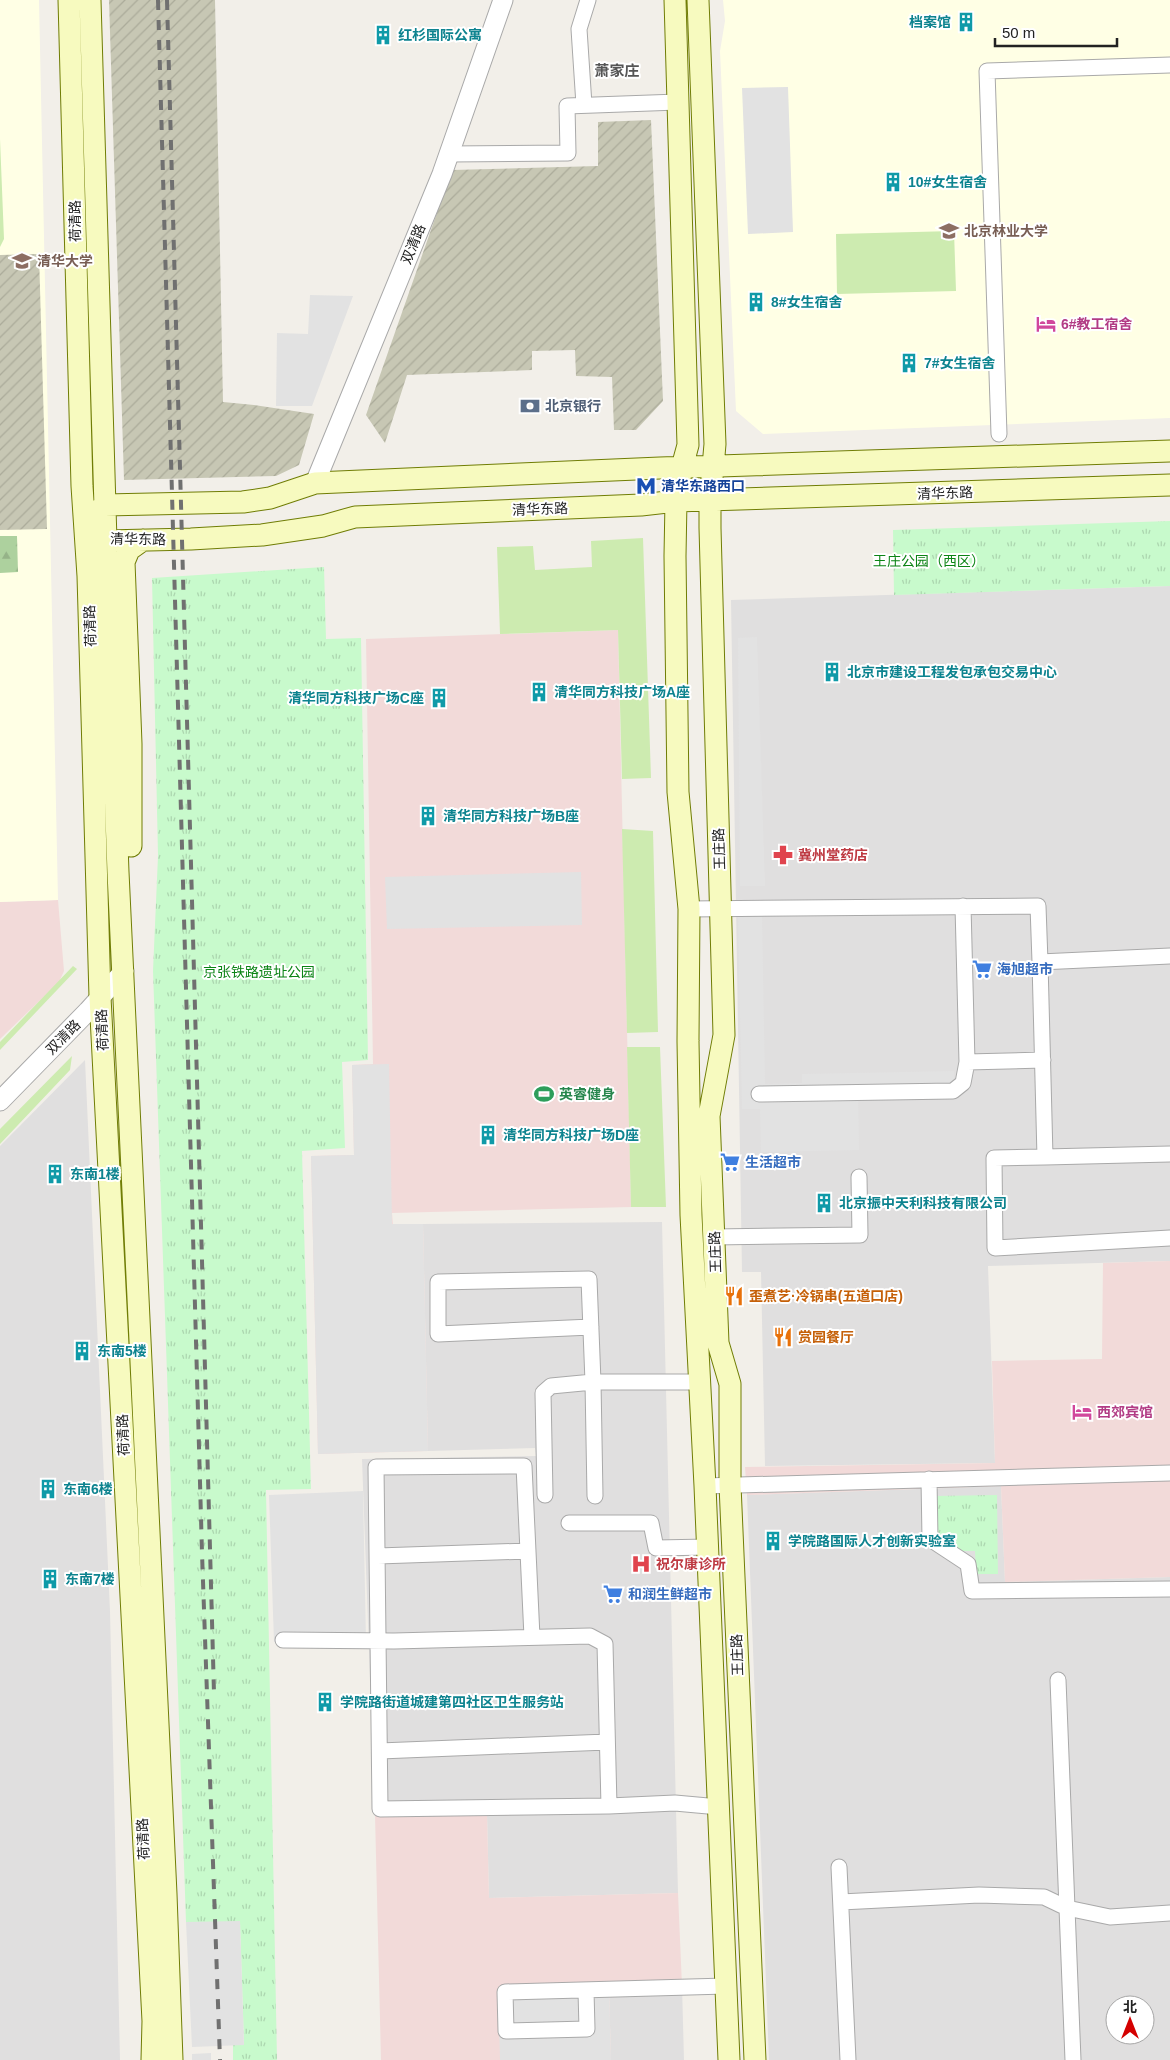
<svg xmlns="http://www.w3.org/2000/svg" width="1170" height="2060" font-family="Helvetica,'Noto Sans SC',sans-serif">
  <defs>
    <pattern id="construction-furrows" width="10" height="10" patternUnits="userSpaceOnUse" patternTransform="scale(1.25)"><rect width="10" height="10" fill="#c7c7b4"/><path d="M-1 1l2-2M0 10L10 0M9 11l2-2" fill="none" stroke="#abab9a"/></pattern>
    <pattern id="forest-firs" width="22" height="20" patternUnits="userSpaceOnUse" patternTransform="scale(1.25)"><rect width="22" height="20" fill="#add19e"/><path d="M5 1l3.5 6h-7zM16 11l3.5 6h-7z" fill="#95b388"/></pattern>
    <pattern id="park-tufts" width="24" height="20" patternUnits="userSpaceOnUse" patternTransform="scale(1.25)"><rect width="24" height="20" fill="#c8facc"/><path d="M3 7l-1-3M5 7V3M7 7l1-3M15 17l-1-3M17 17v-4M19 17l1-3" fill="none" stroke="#acd6af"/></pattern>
  </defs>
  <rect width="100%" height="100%" fill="#f2efe9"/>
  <path fill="#e0dfdf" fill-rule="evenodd" d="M1170 586V1261L988 1266 995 1463 765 1466 761 1272H742L731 600Z
    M85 1060 110 1611 120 2060H0V1146Z
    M662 1222 678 1893 489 1898 487 1814 375 1815 362 1459 536 1456 535 1448 428 1451 423 1224Z
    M1001 1486 1005 1582 1170 1577V2060H769L747 1495ZM1115 2005H1145V2035H1115Z
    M682 1986 684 2060H611L609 1989Z"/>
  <path fill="#f2dad9" d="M618 630 631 1207 392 1213 393 1225 423 1224 428 1451 318 1454 311 1156 354 1155 352 1065 373 1064 366 639Z
    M58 900 64 971 59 982 0 1039V902Z
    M1170 1261V1577L1005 1582 1001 1486 747 1495 745 1467 995 1463 992 1361 1102 1359 1103 1263Z
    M487 1814 489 1898 678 1893 682 1986 609 1989 611 2060H381L375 1815Z"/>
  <path fill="#ffffe5" d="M0 0H39L58 900 0 902Z
    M723 0H1170V418L763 434 736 411 720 51 725 21Z"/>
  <path fill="url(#construction-furrows)" d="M109 0H215L223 402 254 405 314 414 299 465 276 476 124 480Z
    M651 120 663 401 636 430H614L612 377 576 376 575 350 532 351V370L407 375 385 443 366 415 452 170 598 166V122Z
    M39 254 47 529 0 530V255Z"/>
  <path fill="#cdebb0" d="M0 139 4 239 0 247Z
    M954 231 956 291 837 294 836 234Z
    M643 538 651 778 622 779 618 630 500 634 497 547 533 546 535 570 592 567 591 541Z
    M622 829 653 831 658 1032 627 1033Z
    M73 966 77 969 0 1050V1042Z
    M627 1047H660L666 1207H631Z
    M72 1056 70 1070 0 1144V1129Z"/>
  <path fill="url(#forest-firs)" d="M0 536H17L18 572 0 573Z"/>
  <path fill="url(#park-tufts)" d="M1170 521V586L894 595 893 530Z
    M324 567 326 639 361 638 368 1060 342 1062 345 1148 302 1151 311 1489 266 1490 277 2060H233V2045L244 2044 240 1922H186L153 971 158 856 152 578Z
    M997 1495 998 1574H976L975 1551H950L937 1539 936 1496Z"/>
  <path fill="#e2e2e2" d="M788 87 793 232 748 234 742 88Z
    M310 295 353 296 312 406H276L277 333 308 334Z
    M757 637 765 886H740L738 638Z
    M581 872 582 925 387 929 385 877Z
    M762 914 765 1084 802 1083V1074L954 1071V1087L858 1089 859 1150 761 1152 760 1109H742L738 915Z
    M389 1064 392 1224H423L428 1451 318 1454 311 1156 354 1155 352 1065Z
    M363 1491 366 1642H274L269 1495Z
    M240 1921 244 2045 192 2047 186 1922Z
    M609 1984 611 2060H500L498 1987Z
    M211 2053V2060H192V2054Z"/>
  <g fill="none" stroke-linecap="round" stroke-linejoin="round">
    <defs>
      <path id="minor" d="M584 105 579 29 588 0
        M449 154 568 153 567 106 678 102
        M999 434 987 71 1170 65
        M963 906 967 1062 1043 1060
        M689 909 1038 906 1040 962 1170 956
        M1040 962 1045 1157 1170 1154
        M759 1094 953 1091 963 1083 967 1062
        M1045 1157 994 1158 995 1248 1170 1238
        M714 1237 860 1235 859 1177
        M591 1327 438 1334V1282L589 1279 593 1382H699
        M929 1479 930 1539 968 1564 972 1591 1170 1589
        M705 1486 1170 1473
        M545 1495 543 1393 551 1386 593 1382 595 1496
        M569 1523H651L656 1548 708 1547
        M378 1556 528 1551
        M532 1637 524 1466 376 1467 380 1809 609 1806
        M283 1640 394 1641 590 1636 605 1644 609 1806 675 1803 719 1807
        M1058 1680 1073 2060
        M380 1751 607 1742
        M839 1867 848 2060
        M841 1902 979 1895 1044 1897 1067 1908 1110 1917 1170 1913
        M586 1991 587 2029 506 2031 505 1992 726 1986"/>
      <path id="tertiary" d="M315 483 442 174 503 0
        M0 1101 88 1011 124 971"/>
      <path id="secondary" d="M69 0 82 486 88 576 100 997 153 2021 152 2060
        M90 0 106 541 118 872 166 1894 172 2060
        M675 0 688 445 682 467 676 501 675 556 678 792 689 909 688 1041 691 1215 705 1486 729 2060
        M698 0 715 444 710 501V528L724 1035 709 1116 718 1343 730 1384V1485L755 2060
        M94 514 105 505 243 502 270 498 315 483 660 468 1170 451
        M96 533 106 541 191 539 262 535 323 526 355 517 641 505 676 501 1170 485
        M131 846V744L124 562 129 550 143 540"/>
    </defs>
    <use href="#minor" stroke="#a9a9a9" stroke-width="17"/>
    <use href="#tertiary" stroke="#a9a9a9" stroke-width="21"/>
    <use href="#secondary" stroke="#707d05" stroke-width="23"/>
    <use href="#minor" stroke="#fff" stroke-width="15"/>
    <use href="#tertiary" stroke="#fff" stroke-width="19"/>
    <use href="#secondary" stroke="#f7fabf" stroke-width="21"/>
    <path stroke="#707070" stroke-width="4" stroke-dasharray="10 10" stroke-linecap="butt" d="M158 0 202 1553 220 2060
      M167 0 214 1693"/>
  </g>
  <defs>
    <symbol id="building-bare" viewBox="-9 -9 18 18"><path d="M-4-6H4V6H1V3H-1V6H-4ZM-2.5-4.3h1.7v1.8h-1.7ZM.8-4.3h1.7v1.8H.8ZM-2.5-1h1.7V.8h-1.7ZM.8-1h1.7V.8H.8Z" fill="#0f9aa8" stroke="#fff" stroke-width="2.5" paint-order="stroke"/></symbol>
    <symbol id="university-bare" viewBox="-9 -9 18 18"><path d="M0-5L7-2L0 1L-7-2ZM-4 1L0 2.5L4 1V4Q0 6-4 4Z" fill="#8d6e63" stroke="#fff" stroke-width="2.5" paint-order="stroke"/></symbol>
    <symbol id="hotel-bare" viewBox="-9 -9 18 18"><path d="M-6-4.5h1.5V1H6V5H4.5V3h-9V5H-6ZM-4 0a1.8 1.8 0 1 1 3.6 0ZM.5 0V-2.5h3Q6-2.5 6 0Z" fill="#d1479c" stroke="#fff" stroke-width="2.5" paint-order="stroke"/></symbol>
    <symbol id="bank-bare" viewBox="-9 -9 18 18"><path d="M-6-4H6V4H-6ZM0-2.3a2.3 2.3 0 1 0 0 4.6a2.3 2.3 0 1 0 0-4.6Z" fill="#5c6f8a" stroke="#fff" stroke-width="2.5" paint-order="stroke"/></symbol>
    <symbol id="metro-bare" viewBox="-9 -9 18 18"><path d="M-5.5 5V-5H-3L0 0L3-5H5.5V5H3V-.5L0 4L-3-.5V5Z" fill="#1a4fb4" stroke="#fff" stroke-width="2.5" paint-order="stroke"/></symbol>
    <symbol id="pharmacy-bare" viewBox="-9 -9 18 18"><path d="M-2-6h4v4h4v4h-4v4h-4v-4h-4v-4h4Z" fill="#e0444e" stroke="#fff" stroke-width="2.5" paint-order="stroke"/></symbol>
    <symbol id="supermarket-bare" viewBox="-9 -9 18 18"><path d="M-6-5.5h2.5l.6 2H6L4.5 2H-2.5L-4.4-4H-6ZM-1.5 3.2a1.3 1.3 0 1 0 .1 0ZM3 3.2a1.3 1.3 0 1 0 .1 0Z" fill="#3f7fe0" stroke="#fff" stroke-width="2.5" paint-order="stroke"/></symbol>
    <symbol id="stadium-bare" viewBox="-9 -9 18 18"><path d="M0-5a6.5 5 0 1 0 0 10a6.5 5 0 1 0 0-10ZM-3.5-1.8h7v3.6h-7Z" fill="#2e9e5b" stroke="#fff" stroke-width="2.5" paint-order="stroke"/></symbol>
    <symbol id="restaurant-bare" viewBox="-9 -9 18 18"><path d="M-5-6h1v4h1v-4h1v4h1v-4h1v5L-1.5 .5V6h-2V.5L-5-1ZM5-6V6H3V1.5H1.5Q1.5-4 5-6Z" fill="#e8710a" stroke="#fff" stroke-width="2.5" paint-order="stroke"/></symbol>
    <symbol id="hospital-bare" viewBox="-9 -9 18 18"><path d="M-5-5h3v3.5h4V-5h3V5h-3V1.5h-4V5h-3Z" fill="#e0444e" stroke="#fff" stroke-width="2.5" paint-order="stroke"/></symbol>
  </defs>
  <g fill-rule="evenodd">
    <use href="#building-bare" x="952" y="8" width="28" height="28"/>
    <use href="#building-bare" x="369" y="21" width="28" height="28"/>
    <use href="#building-bare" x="879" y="168" width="28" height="28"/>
    <use href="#university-bare" x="935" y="217" width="28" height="28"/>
    <use href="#university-bare" x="8" y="247" width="28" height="28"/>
    <use href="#building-bare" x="742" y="288" width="28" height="28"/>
    <use href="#hotel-bare" x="1032" y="310" width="28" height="28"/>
    <use href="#building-bare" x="895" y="349" width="28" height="28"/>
    <use href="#bank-bare" x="516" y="392" width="28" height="28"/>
    <use href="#metro-bare" x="632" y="472" width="28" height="28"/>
    <use href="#building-bare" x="818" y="658" width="28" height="28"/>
    <use href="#building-bare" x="525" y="678" width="28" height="28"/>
    <use href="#building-bare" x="425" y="684" width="28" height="28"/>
    <use href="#building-bare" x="414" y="802" width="28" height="28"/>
    <use href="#pharmacy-bare" x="769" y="841" width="28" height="28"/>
    <use href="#supermarket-bare" x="968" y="955" width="28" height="28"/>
    <use href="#stadium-bare" x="530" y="1080" width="28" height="28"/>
    <use href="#building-bare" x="474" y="1121" width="28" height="28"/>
    <use href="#supermarket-bare" x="716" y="1148" width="28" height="28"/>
    <use href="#building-bare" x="41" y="1160" width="28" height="28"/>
    <use href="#building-bare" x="810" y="1189" width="28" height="28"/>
    <use href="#restaurant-bare" x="720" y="1282" width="28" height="28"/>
    <use href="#restaurant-bare" x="769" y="1323" width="28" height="28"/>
    <use href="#building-bare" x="68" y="1337" width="28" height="28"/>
    <use href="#hotel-bare" x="1068" y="1398" width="28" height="28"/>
    <use href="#building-bare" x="34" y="1475" width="28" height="28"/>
    <use href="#building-bare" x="759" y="1527" width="28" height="28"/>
    <use href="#hospital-bare" x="627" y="1550" width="28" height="28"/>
    <use href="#building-bare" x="36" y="1565" width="28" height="28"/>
    <use href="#supermarket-bare" x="599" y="1580" width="28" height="28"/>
    <use href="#building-bare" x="311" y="1688" width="28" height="28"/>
  </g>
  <g text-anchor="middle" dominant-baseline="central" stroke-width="4" stroke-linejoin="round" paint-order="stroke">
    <g font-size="14" font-weight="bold" fill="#0d838f" stroke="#fff" text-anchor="start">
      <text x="951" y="22" text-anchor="end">档案馆</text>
      <text x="398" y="35">红杉国际公寓</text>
      <text x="908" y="182">10#女生宿舍</text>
      <text x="771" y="302">8#女生宿舍</text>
      <text x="924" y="363">7#女生宿舍</text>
      <text x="847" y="672">北京市建设工程发包承包交易中心</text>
      <text x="554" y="692">清华同方科技广场A座</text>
      <text x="424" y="698" text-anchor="end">清华同方科技广场C座</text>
      <text x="443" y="816">清华同方科技广场B座</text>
      <text x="503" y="1135">清华同方科技广场D座</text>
      <text x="70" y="1174">东南1楼</text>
      <text x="839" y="1203">北京振中天利科技有限公司</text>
      <text x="97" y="1351">东南5楼</text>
      <text x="63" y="1489">东南6楼</text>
      <text x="788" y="1541">学院路国际人才创新实验室</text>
      <text x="65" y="1579">东南7楼</text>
      <text x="340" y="1702">学院路街道城建第四社区卫生服务站</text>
    </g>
    <g font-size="14" fill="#222" stroke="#fff">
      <text transform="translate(75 221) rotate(-91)">荷清路</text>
      <text transform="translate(413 244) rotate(-68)">双清路</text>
      <text transform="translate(945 493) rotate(-2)">清华东路</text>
      <text transform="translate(540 509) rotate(-2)">清华东路</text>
      <text transform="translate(138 539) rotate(1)">清华东路</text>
      <text transform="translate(90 626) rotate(-92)">荷清路</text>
      <text transform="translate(719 849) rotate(-92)">王庄路</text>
      <text transform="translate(102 1030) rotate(-93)">荷清路</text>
      <text transform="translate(63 1037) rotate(-45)">双清路</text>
      <text transform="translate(715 1252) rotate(-92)">王庄路</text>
      <text transform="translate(123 1435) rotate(-93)">荷清路</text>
      <text transform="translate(737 1655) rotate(-92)">王庄路</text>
      <text transform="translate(143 1839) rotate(-93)">荷清路</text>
    </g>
    <g font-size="14" font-weight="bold" fill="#785e54" stroke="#fff" text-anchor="start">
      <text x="964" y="231">北京林业大学</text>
      <text x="37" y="261">清华大学</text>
    </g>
    <g font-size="14" font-weight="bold" fill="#b23c85" stroke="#fff" text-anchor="start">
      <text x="1061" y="324">6#教工宿舍</text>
      <text x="1097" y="1412">西郊宾馆</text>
    </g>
    <g font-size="14" font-weight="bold" fill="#4e5e75" stroke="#fff" text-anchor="start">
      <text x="545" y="406">北京银行</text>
    </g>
    <g font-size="14" font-weight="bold" fill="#164399" stroke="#fff" text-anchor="start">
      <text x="661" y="486">清华东路西口</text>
    </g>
    <g font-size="14" fill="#0c8416" stroke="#fff">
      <text x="929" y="561">王庄公园（西区）</text>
      <text x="259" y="972">京张铁路遗址公园</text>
    </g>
    <g font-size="14" font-weight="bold" fill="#be3a42" stroke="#fff" text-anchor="start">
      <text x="798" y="855">冀州堂药店</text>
      <text x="656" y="1564">祝尔康诊所</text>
    </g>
    <g font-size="14" font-weight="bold" fill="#366cbe" stroke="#fff" text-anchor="start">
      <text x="997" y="969">海旭超市</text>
      <text x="745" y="1162">生活超市</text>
      <text x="628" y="1594">和润生鲜超市</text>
    </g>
    <g font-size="14" font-weight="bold" fill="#27864d" stroke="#fff" text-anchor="start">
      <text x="559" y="1094">英睿健身</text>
    </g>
    <g font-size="14" font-weight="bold" fill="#c56008" stroke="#fff" text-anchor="start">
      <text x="749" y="1296">歪煮艺·冷锅串(五道口店)</text>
      <text x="798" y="1337">赏园餐厅</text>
    </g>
    <g font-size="15" font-weight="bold" fill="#555" stroke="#fff">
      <text x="617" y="70">萧家庄</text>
    </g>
  </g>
  <g transform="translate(1130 2020)"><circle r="24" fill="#ffffff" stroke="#a7a7a7"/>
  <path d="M0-4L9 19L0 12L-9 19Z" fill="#d40000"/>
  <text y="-8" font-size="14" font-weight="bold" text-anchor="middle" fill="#222222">北</text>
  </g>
  <path d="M995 38v8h122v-8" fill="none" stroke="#222222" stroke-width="2.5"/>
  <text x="1002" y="38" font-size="15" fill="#222222" stroke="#ffffff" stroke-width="4" paint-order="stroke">50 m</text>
</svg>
